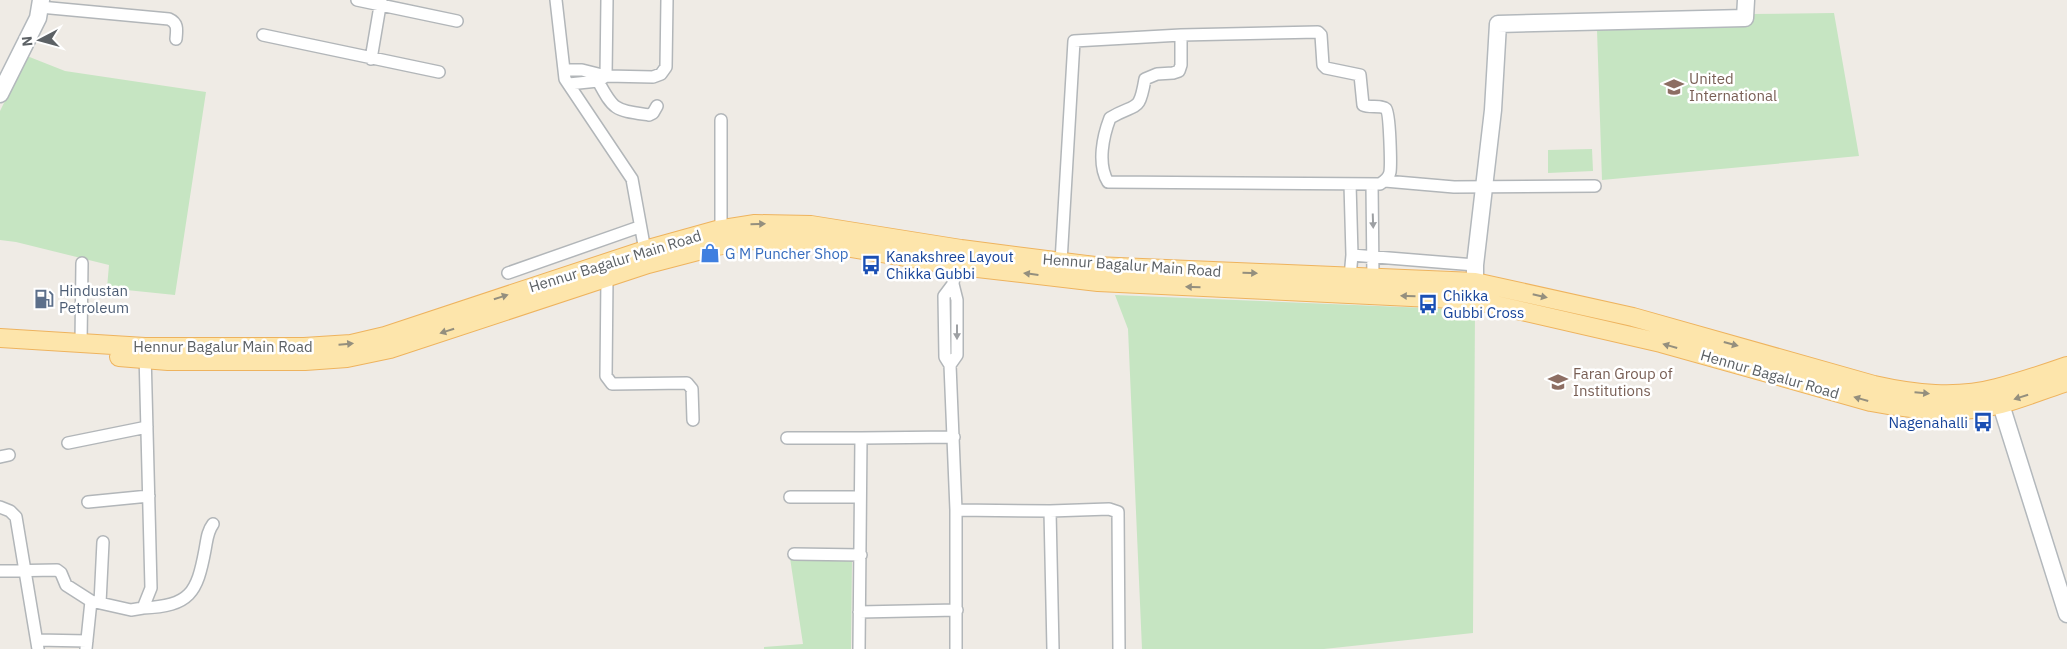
<svg xmlns="http://www.w3.org/2000/svg" width="2067" height="649" font-family="'IBM Plex Sans',sans-serif">
  <rect width="100%" height="100%" fill="#efebe5"/>
  <path fill="#c6e5c2" d="M1834 13 1859 156 1602 180 1597 30 1750 25 1751 14Z
    M27 56 65 71 206 92 175 295 107 288 109 265 16 242 0 240V111Z
    M1592 149 1593 171 1548 173V150Z
    M1115 295 1475 310 1473 633 1324 649H1142L1128 329Z
    M790 558 852 560 851 649H764V647L803 644Z"/>
  <g fill="none" stroke-linecap="round" stroke-linejoin="round">
    <defs>
      <path id="street" d="M357 0 457 21
        M556 0 565 79 632 179 646 256
        M607 0 606 76 653 77 661 74 666 67 667 0
        M40 7 169 19C178 23 177 29 176 39
        M263 35 439 72
        M371 59 381 0
        M565 70H582L606 76 598 81 569 84
        M598 81C614 111 615 110 649 115L653 113 657 106
        M721 120V229
        M1385 181 1454 187 1595 186
        M1350 184 1352 255 1350 277
        M1372 184 1373 278
        M1352 255 1475 265
        M1061 262 1074 41 1181 35 1318 32 1321 35 1323 65 1326 68 1360 75 1363 105C1369 108 1382 105 1386 109 1390 114 1391 165 1390 172 1389 178 1385 181 1380 184L1108 182C1097 164 1103 136 1110 118 1137 102 1139 114 1145 79L1157 74 1173 73 1179 71 1181 65V35
        M508 273 639 227
        M607 278 606 376 612 384 687 383 692 389 693 420
        M953 284 944 296 945 357 950 365 957 355V300L953 284 956 260
        M81 343 82 263
        M950 365 956 510V649
        M787 438H861
        M68 443 147 427
        M0 457 9 455
        M790 497H860
        M88 502 149 496
        M0 507 10 511 16 517 38 649
        M956 510 1050 511 1053 649
        M1050 511 1109 509 1118 512 1119 649
        M794 554 861 555
        M0 571 57 570 61 573 66 585 91 601
        M100 603 103 542
        M143 608C190 606 197 593 205 550 207 540 207 532 213 524
        M859 612 957 610
        M37 640 87 641
        M86 649 91 601 131 610 143 608 151 588 145 353
        M859 649 861 438 954 437"/>
      <path id="secondary" d="M0 94 38 18 41 0
        M1475 282V265L1493 110 1498 24 1745 18 1746 0
        M1997 392 2067 614"/>
      <path id="primary" d="M0 338 145 347H304L351 344 385 336 645 250 717 230 755 224 811 225 961 249 1095 266 1475 282 1633 317 1874 385C1914 394 1956 399 1997 388 2020 382 2044 374 2067 366
        M119 357 168 361H305L347 358 390 349 648 264 717 246 753 240 809 241 960 266 1098 282 1474 300 1661 343 1871 402C1912 410 1959 415 2001 404 2023 398 2045 389 2067 382"/>
    </defs>
    <use href="#street" stroke="#b2b6b9" stroke-width="14"/>
    <use href="#secondary" stroke="#b3b8bc" stroke-width="19"/>
    <use href="#primary" stroke="#eeb35e" stroke-width="20"/>
    <use href="#street" stroke="#fff" stroke-width="11"/>
    <use href="#secondary" stroke="#fff" stroke-width="16"/>
    <use href="#primary" stroke="#fde5ab" stroke-width="18"/>
  </g>
  <defs><path id="oneway-solid" d="M-6-.8H1V-3.2L6.5 0L1 3.2V.8H-6Z" transform="scale(1.25)"/></defs>
  <g fill="#9da0a3">
    <use href="#oneway-solid" transform="translate(1373 221) rotate(88)"/>
    <use href="#oneway-solid" transform="translate(957 332) rotate(90)"/>
  </g>
  <g fill="#948f7e">
    <use href="#oneway-solid" transform="translate(758 224) rotate(-2)"/>
    <use href="#oneway-solid" transform="translate(1250 273) rotate(2)"/>
    <use href="#oneway-solid" transform="translate(1031 274) rotate(-173)"/>
    <use href="#oneway-solid" transform="translate(1193 287) rotate(-178)"/>
    <use href="#oneway-solid" transform="translate(1408 296) rotate(-178)"/>
    <use href="#oneway-solid" transform="translate(1540 296) rotate(13)"/>
    <use href="#oneway-solid" transform="translate(501 297) rotate(-18)"/>
    <use href="#oneway-solid" transform="translate(447 331) rotate(162)"/>
    <use href="#oneway-solid" transform="translate(346 344) rotate(-5)"/>
    <use href="#oneway-solid" transform="translate(1731 344) rotate(15)"/>
    <use href="#oneway-solid" transform="translate(1670 346) rotate(-164)"/>
    <use href="#oneway-solid" transform="translate(1922 393) rotate(5)"/>
    <use href="#oneway-solid" transform="translate(2021 397) rotate(162)"/>
    <use href="#oneway-solid" transform="translate(1861 399) rotate(-164)"/>
  </g>
  <defs>
    <symbol id="school-bare" viewBox="-9 -9 18 18"><path d="M0-5L7-2L0 1L-7-2ZM-4 1L0 2.5L4 1V4Q0 6-4 4Z" fill="#8d6e63" stroke="#fff" stroke-width="2.5" paint-order="stroke"/></symbol>
    <symbol id="shop-bare" viewBox="-9 -9 18 18"><path d="M-5-2.5h2.3a2.7 3.5 0 0 1 5.4 0H5L5.5 6h-11ZM-1.5-2.5h3a1.5 2.3 0 0 0-3 0Z" fill="#3f7fe0" stroke="#fff" stroke-width="2.5" paint-order="stroke"/></symbol>
    <symbol id="bus-bare" viewBox="-9 -9 18 18"><path d="M-5-6H5V4H4V6H2V4H-2V6H-4V4H-5ZM-3.5-4V0h7V-4ZM-3.5 1.2v1.5H-2V1.2ZM2 1.2v1.5H3.5V1.2Z" fill="#1a4fb4" stroke="#fff" stroke-width="2.5" paint-order="stroke"/></symbol>
    <symbol id="fuel-bare" viewBox="-9 -9 18 18"><path d="M-5.5-6h7V0h2V4h1.3V-2.5L3-4.5l.8-.8L6-3V5H2.5V1h-1V6h-7ZM-4.2-4.7v3.2H.2V-4.7Z" fill="#5c6f8a" stroke="#fff" stroke-width="2.5" paint-order="stroke"/></symbol>
    <symbol id="university-bare" viewBox="-9 -9 18 18"><path d="M0-5L7-2L0 1L-7-2ZM-4 1L0 2.5L4 1V4Q0 6-4 4Z" fill="#8d6e63" stroke="#fff" stroke-width="2.5" paint-order="stroke"/></symbol>
  </defs>
  <g fill-rule="evenodd">
    <use href="#school-bare" x="1660" y="73" width="28" height="28"/>
    <use href="#shop-bare" x="696" y="239" width="28" height="28"/>
    <use href="#bus-bare" x="857" y="251" width="28" height="28"/>
    <use href="#fuel-bare" x="30" y="285" width="28" height="28"/>
    <use href="#bus-bare" x="1414" y="290" width="28" height="28"/>
    <use href="#university-bare" x="1544" y="368" width="28" height="28"/>
    <use href="#bus-bare" x="1969" y="408" width="28" height="28"/>
  </g>
  <g text-anchor="middle" dominant-baseline="central" stroke-width="5" stroke-linejoin="round" paint-order="stroke">
    <g font-size="15" fill="#785e54" stroke="#fff" text-anchor="start">
      <text x="1689" y="78">United<tspan x="1689" dy="17">International</tspan></text>
      <text x="1573" y="373">Faran Group of<tspan x="1573" dy="17">Institutions</tspan></text>
    </g>
    <g font-size="15" fill="#366cbe" stroke="#fff" text-anchor="start">
      <text x="725" y="253">G M Puncher Shop</text>
    </g>
    <g font-size="15" fill="#164399" stroke="#fff" text-anchor="start">
      <text x="886" y="256">Kanakshree Layout<tspan x="886" dy="17">Chikka Gubbi</tspan></text>
      <text x="1443" y="295">Chikka<tspan x="1443" dy="17">Gubbi Cross</tspan></text>
      <text x="1968" y="422" text-anchor="end">Nagenahalli</text>
    </g>
    <g font-size="15" fill="#5c6165" stroke="#fff">
      <text transform="translate(615 261) rotate(-17)">Hennur Bagalur Main Road</text>
      <text transform="translate(1132 265) rotate(4)">Hennur Bagalur Main Road</text>
      <text x="223" y="346">Hennur Bagalur Main Road</text>
      <text transform="translate(1770 374) rotate(16)">Hennur Bagalur Road</text>
    </g>
    <g font-size="15" fill="#4e5e75" stroke="#fff" text-anchor="start">
      <text x="59" y="290">Hindustan<tspan x="59" dy="17">Petroleum</tspan></text>
    </g>
  </g>
  <g transform="translate(40 40) rotate(264)" stroke="#ffffff" stroke-width="4" paint-order="stroke">
  <path d="M0-4L9 19L0 12L-9 19Z" fill="#5c6165"/>
  <text y="-8" font-size="14" font-weight="bold" text-anchor="middle" fill="#5c6165">N</text>
  </g>
</svg>
